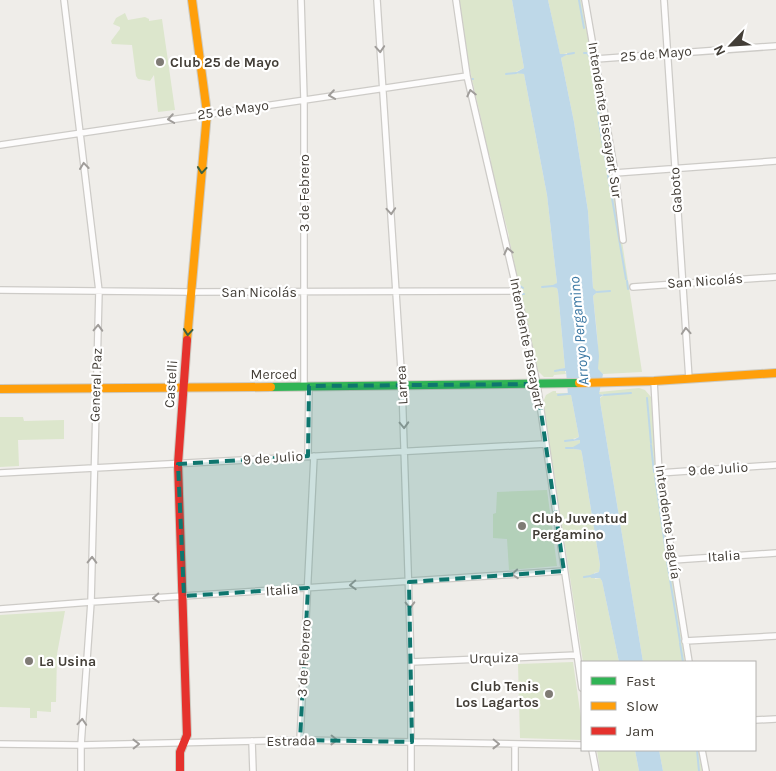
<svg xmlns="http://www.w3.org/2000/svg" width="776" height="771" font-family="Karla,sans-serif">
  <rect width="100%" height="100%" fill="#efede9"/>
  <path fill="#dce6cc" d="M459 0H512L524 68 516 72 524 74 547 195 557 283 553 287 557 288 558 292 565 368 560 369V371H565L566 374 554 375 553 377H544L537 370 510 243 508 240 509 236 496 186 493 179 490 156 487 152 486 142 483 136 484 132 469 66Z
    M548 0H581L603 117 642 372 603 374 597 369C600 346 595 319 593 296L595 294 593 288 588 211 574 122 561 58 568 53 560 55Z
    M125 13 128 20 145 17 149 19V21L162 19 175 110 158 112 154 75 150 81 138 79 136 76 132 45 112 44 111 41 120 29V27L113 24 116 18Z
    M639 388 645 390 651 397 656 467 685 662H643L600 401V398L604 395 599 394V392Z
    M553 391H556V393H568L571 395 579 437 573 439 574 441 580 440V443L574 449 581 450 582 454 600 565 599 572 594 573 595 579 600 578 602 581 619 662H583L543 402 546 395Z
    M0 417H23L24 421 64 420V439L18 440 19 466 0 467Z
    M547 490 557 566 509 570 507 539 493 538V514L496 513 497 492Z
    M65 611 57 654 56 702H51V712L37 711V718H30V708L0 707V615Z
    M573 662 582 725V740L520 738 518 664Z
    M597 750H635L639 771H600Z
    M659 750H699L702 771H663Z"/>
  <path fill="#bed8e8" d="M512 0H548L560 54H568L561 58 574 122 588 211 593 288 597 292 593 296 599 356 598 369 603 374 599 394 604 395 600 397V401L643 662H619L602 581 600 578H591L590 575 599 572 600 565 582 454 581 450 574 449 573 447 580 443V440L573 441V440L579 437 571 395H568L566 371H560L559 369 565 368 558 292 557 288 552 287 553 285 557 283 547 195 524 74 515 73 524 68Z
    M635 750H659L663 771H639Z"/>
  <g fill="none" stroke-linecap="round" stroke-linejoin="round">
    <path stroke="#bed8e8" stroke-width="2" d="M579 0 584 28
      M584 53H587L590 57
      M568 54 574 53
      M591 63 599 117
      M506 74 516 73
      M472 79H473
      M599 122 608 173
      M608 175 626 279
      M627 281 628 289
      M520 286 523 288
      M542 287 553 286
      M597 292 610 291
      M522 294H524
      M555 371 560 370
      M558 395 568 394
      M604 395 631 393
      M647 398 651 443
      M565 441 573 440
      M651 445 654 472
      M566 448H573
      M655 476 667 559
      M667 561 680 641
      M584 577 591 576
      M680 643 683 662
      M697 750 699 771"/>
    <defs>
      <path id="street" d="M64 0 99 291 91 602 81 745V771
        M301 0 304 99V386
        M377 0 402 385 411 662V771
        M456 0 467 76 517 291 537 384 582 688
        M585 0 615 173 623 240
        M664 0 689 379
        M596 59 776 46
        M0 145 467 76
        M615 173 776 161
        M633 287 776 277
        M0 290 191 292 517 291
        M654 381 659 473 689 662
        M308 456 309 386
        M0 473 545 444
        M659 473 776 465
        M673 560 776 553
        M0 609 91 602 564 571
        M685 641 776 636
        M411 662 577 655
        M755 720 776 719
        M300 740 314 456
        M252 741 253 771
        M0 744 81 745 300 740 582 745
        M592 750 596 771
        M702 750 706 771
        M515 771V744"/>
      <path id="fast" d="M271 387 579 383"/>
      <path id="slow" d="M187 340 207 113 192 0
        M579 383 654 381 776 373
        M0 389 271 387"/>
      <path id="jam" d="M180 771V752L187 735 178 464 187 340"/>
    </defs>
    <use href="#street" stroke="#cdcbc7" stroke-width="8"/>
    <use href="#fast" stroke="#cdcac1" stroke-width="10"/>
    <use href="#slow" stroke="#cdcac1" stroke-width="10"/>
    <use href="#jam" stroke="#cdcac1" stroke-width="10"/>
    <use href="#street" stroke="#fdfcfc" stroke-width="5.5"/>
    <use href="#fast" stroke="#30b455" stroke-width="8"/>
    <use href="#slow" stroke="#ff9f0a" stroke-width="8"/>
    <use href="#jam" stroke="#e5322d" stroke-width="8"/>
  </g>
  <defs><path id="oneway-chevron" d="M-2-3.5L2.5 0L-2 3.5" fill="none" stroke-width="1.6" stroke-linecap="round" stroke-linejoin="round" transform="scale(1.25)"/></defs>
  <g stroke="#a09d9a">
    <use href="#oneway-chevron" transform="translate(380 49) rotate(86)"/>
    <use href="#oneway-chevron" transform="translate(471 93) rotate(-103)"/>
    <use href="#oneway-chevron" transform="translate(332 95) rotate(172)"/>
    <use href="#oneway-chevron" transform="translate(171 119) rotate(171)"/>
    <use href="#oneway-chevron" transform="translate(84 166) rotate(-97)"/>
    <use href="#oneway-chevron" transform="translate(391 211) rotate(86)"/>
    <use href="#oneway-chevron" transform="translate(508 251) rotate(-103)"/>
    <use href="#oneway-chevron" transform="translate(98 328) rotate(-88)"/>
    <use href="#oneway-chevron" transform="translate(686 331) rotate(-94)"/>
    <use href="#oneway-chevron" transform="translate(404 425) rotate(88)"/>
    <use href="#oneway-chevron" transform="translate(92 560) rotate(-89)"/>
    <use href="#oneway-chevron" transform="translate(515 574) rotate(176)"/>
    <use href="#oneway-chevron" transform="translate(353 585) rotate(177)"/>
    <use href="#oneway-chevron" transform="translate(156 598) rotate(177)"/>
    <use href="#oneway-chevron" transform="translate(410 605) rotate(89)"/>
    <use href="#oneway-chevron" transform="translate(82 722) rotate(-86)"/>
    <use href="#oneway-chevron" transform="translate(334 740) rotate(1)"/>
    <use href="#oneway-chevron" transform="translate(136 744) rotate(-1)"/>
    <use href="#oneway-chevron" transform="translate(496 744) rotate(1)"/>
  </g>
  <g stroke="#3d6140">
    <use href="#oneway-chevron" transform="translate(202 170) rotate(95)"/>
    <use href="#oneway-chevron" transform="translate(188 332) rotate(95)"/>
  </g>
  <path fill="#0f766e" fill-opacity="0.2" stroke="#0f766e" stroke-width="4" stroke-dasharray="10 6" stroke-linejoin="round" d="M537 384 564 571 409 582 412 742 300 740 308 588 184 596 178 464 308 456 309 386Z"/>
  <g fill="#7f7b75" stroke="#fff" stroke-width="2">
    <circle cx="160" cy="62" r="5"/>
    <circle cx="522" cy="526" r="5"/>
    <circle cx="29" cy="661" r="5"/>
    <circle cx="549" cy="694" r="5"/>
  </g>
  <g text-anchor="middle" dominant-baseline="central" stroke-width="4.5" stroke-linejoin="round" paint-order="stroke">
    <g font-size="14" fill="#433e37" stroke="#fff">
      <text transform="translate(656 54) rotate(-5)">25 de Mayo</text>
      <text transform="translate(233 110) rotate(-8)">25 de Mayo</text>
      <text transform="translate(605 120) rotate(81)">Intendente Biscayart Sur</text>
      <text transform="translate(676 190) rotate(-94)">Gaboto</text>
      <text transform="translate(304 193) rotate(-90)">3 de Febrero</text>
      <text transform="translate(705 281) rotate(-4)">San Nicolás</text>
      <text x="259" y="292">San Nicolás</text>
      <text transform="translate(527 343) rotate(79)">Intendente Biscayart</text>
      <text x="274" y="374">Merced</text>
      <text transform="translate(171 384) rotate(-86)">Castelli</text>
      <text transform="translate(96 385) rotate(-88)">General Paz</text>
      <text transform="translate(402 385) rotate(-93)">Larrea</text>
      <text transform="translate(273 458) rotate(-4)">9 de Julio</text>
      <text transform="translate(718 469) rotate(-4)">9 de Julio</text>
      <text transform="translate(668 522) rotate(82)">Intendente Laguía</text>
      <text transform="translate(724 556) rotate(-4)">Italia</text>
      <text transform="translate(282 590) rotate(-4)">Italia</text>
      <text transform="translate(304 658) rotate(-87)">3 de Febrero</text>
      <text transform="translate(494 658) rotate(-2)">Urquiza</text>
      <text transform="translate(291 741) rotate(-1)">Estrada</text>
    </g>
    <g font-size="14" font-weight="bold" fill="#433e37" stroke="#fff" text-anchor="start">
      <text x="170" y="62">Club 25 de Mayo</text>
      <text x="532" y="518">Club Juventud<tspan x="532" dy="16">Pergamino</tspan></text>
      <text x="39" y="661">La Usina</text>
      <text x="539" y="686" text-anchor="end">Club Tenis<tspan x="539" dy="16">Los Lagartos</tspan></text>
    </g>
    <g font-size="15" font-style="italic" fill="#3c78a3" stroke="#fff">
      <text transform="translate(579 331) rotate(-95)">Arroyo Pergamino</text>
    </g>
  </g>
  <rect x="581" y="661" width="175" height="90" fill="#ffffff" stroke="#b4b2af"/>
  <rect x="591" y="677" width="25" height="8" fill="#30b455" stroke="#b4b2af"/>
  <text x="626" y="686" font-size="15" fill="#433e37">Fast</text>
  <rect x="591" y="702" width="25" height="8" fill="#ff9f0a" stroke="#b4b2af"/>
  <text x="626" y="711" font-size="15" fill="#433e37">Slow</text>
  <rect x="591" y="727" width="25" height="8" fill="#e5322d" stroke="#b4b2af"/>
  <text x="626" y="736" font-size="15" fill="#433e37">Jam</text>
  <g transform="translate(731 45) rotate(245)" stroke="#ffffff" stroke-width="4" paint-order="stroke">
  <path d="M0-4L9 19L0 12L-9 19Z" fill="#433e37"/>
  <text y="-8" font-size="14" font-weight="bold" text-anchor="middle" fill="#433e37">N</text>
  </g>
</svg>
